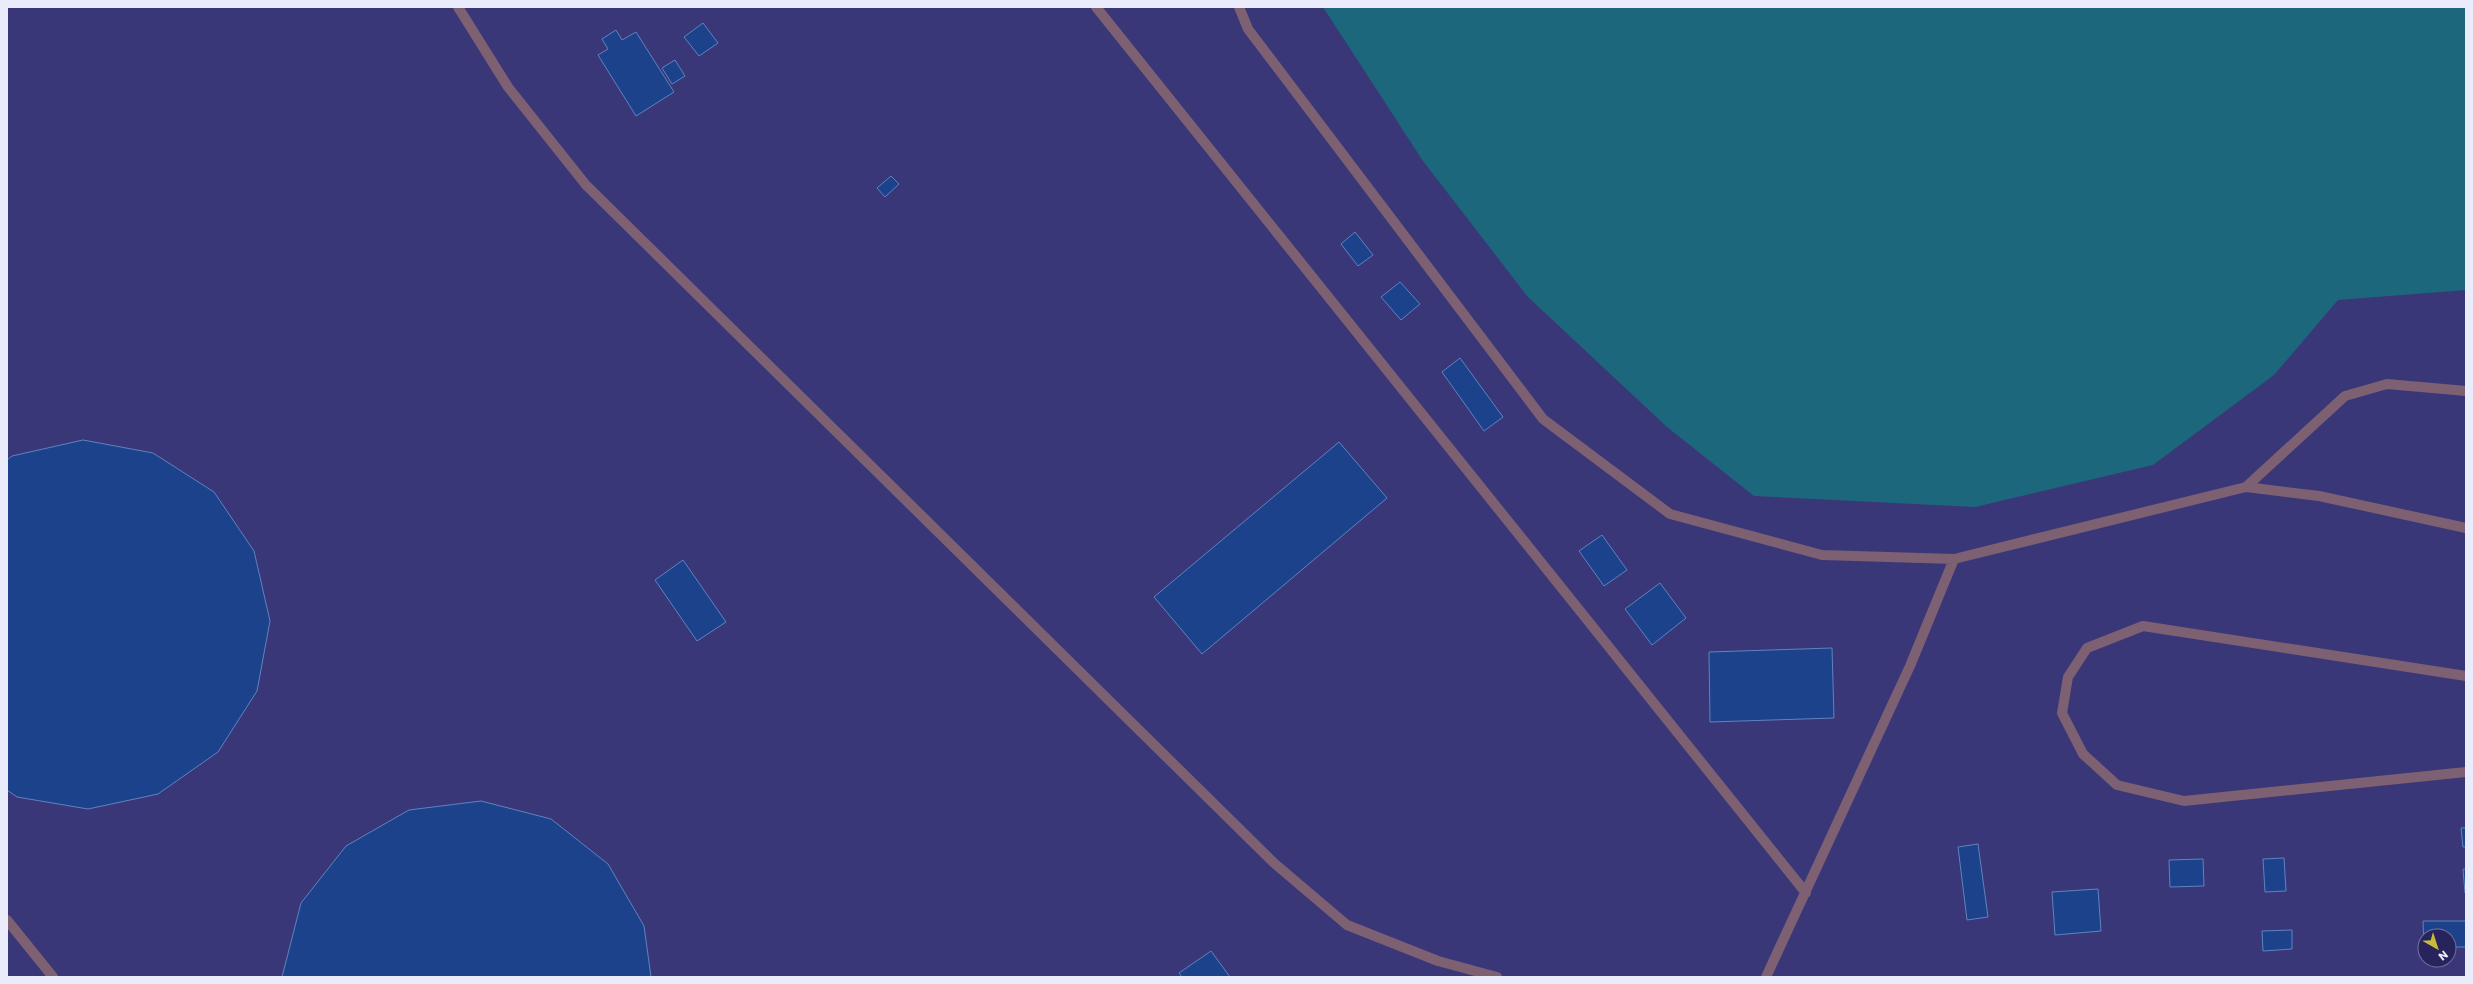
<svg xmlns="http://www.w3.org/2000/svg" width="2473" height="984" font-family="Poppins,sans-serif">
  <rect width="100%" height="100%" fill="#312e69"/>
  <path fill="#3a3778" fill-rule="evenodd" d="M7 7H2466V977H7ZM2425 936H2449V960H2425Z"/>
  <path fill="#1d677d" d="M1323 7H2466V290L2338 300 2274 375 2153 465 1975 507 1754 496 1667 427 1528 297 1423 161Z"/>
  <path fill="#1c428c" stroke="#6082bf" d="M703 23 718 43 699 56 684 37Z
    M616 30 622 40 636 32 674 92 636 116 598 55 608 49 602 39Z
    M675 60 685 76 672 84 662 68Z
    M891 176 899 184 885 197 877 188Z
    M1355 232 1373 255 1358 266 1341 244Z
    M1400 282 1420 304 1401 320 1381 297Z
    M1460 358 1503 417 1484 431 1442 372Z
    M83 440 153 453 214 492 254 551 270 621 257 691 218 752 158 794 88 809 17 797 7 790V460L12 456Z
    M1339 442 1387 498 1202 654 1154 597Z
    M1602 535 1627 570 1604 586 1579 551Z
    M683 560 726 622 697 641 655 580Z
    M1660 583 1686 618 1652 645 1625 609Z
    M1832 648 1834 718 1710 722 1709 652Z
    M481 801 551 819 608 864 644 926 651 977H282L301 903 346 846 409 810Z
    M2461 828H2466V847H2463Z
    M1978 844 1988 917 1967 920 1958 847Z
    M2284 858 2286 891 2265 892 2263 859Z
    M2203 859 2204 886 2170 887 2169 860Z
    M2463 869H2466V893H2465Z
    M2098 889 2101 931 2055 935 2052 892Z
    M2423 921H2466V947H2449V936H2425L2424 947Z
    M2292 930V949L2263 951 2262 931Z
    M1211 951 1230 977H1182L1179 973Z"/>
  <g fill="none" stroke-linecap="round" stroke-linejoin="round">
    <path stroke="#7d6072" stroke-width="10" d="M458 7 508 87 586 185 1274 863 1347 925 1438 961 1497 977
      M1096 7 1806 893
      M1239 7 1248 29 1543 419 1670 514 1822 555 1954 559 2246 487 2319 496 2466 528
      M2246 487 2345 396 2387 384 2466 391
      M2466 676 2143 626 2087 648 2068 677 2062 713 2083 754 2117 785 2184 801 2466 772
      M7 920 53 977
      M1766 977 1910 666 1954 559"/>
  </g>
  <rect width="2473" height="984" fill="none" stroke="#ebecfb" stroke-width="16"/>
  <g transform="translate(2437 948) rotate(141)"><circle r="19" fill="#27235d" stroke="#75739c"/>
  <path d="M0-3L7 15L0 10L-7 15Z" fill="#caba39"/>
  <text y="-6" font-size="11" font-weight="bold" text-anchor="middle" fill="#ebecfb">N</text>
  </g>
</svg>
